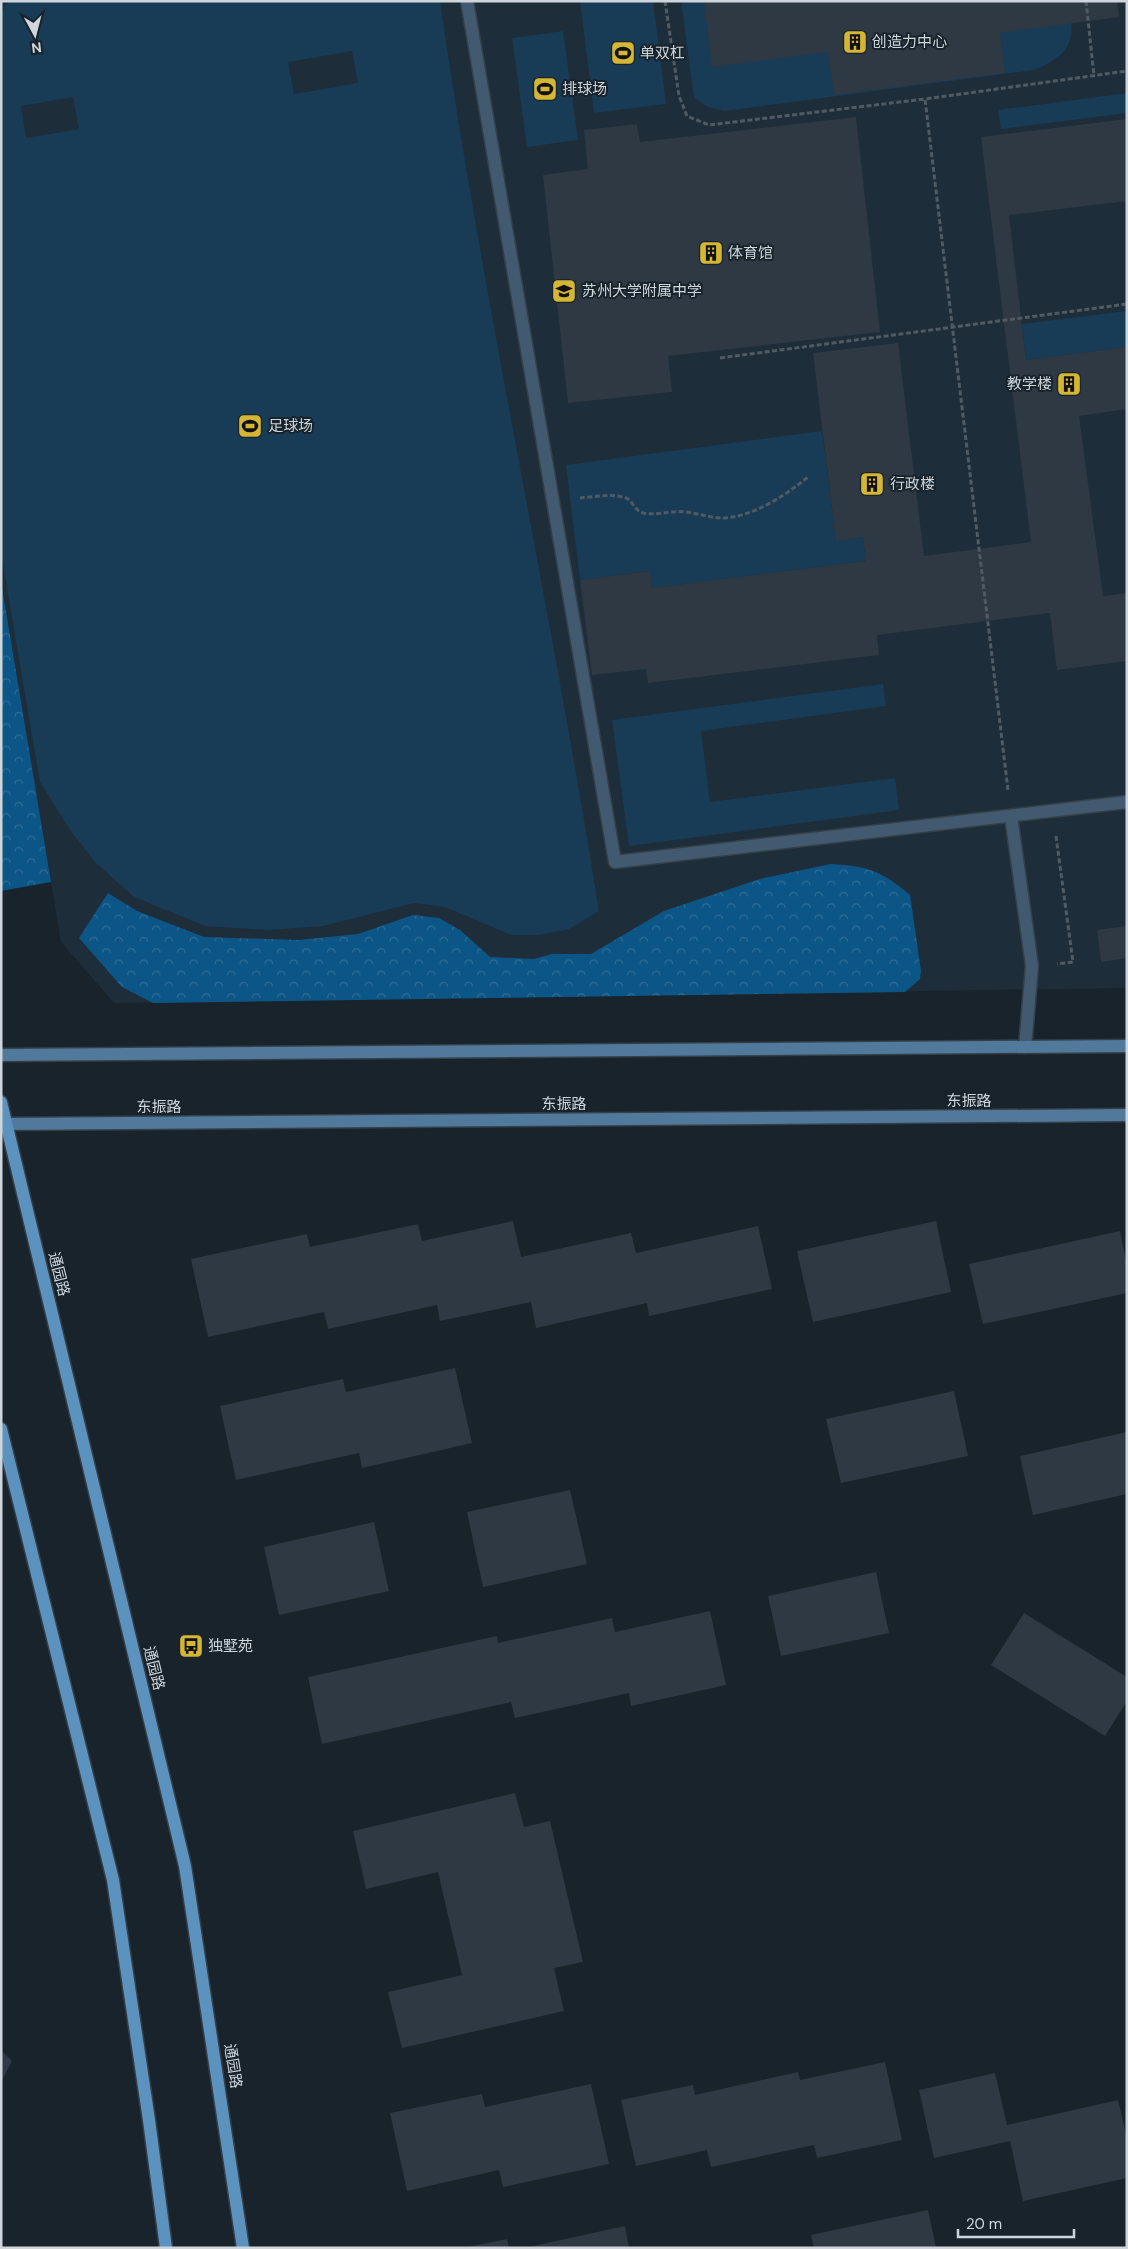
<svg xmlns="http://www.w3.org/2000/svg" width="1128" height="2249" font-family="'DM Sans','Noto Sans SC',sans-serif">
  <defs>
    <pattern id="forest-crowns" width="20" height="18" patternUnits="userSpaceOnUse" patternTransform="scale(1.25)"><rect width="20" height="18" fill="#0c5687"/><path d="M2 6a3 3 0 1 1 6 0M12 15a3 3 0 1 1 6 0" fill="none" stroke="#2e6d97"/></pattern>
  </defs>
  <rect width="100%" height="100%" fill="#18232c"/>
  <path fill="#1e2d3a" d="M1 1H1127V988L114 1003 61 942 1 581Z"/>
  <path fill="#183b56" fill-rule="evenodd" d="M9 1H440C484 306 551 607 599 911L569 929 538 935H511L445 907 414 903 323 926 269 930 205 926 134 897 95 862 70 830 40 782 1 553V12ZM352 51 358 83 294 94 288 62ZM73 97 79 129 26 138 21 106Z
    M580 1H653L666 104 594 113Z
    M681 1H1070C1074 41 1074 53 1034 70L725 111 708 107 694 98Z
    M563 31 578 140 527 147 512 38Z
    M1127 93V113L1001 129 998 110Z
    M1127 311V347L1026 360 1022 324Z
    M822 431 836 540 863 537 866 561 652 588 649 571 580 580 566 465Z
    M883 684 886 706 701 731 710 802 895 778 899 810 629 846 612 720Z"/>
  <path fill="url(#forest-crowns)" d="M1 581 51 882 1 891Z
    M831 864C867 866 882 871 910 895L921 971 920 979 905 992 153 1003 122 987 79 938 108 893 137 911 204 937 299 940 358 934 413 915 439 918 460 930 490 957 534 959 552 954H591L664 911 760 879Z"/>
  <path fill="#2e3943" d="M704 1H1117L1119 17 1000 33 1005 73 834 95 828 52 712 67Z
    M856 117 880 332 668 356 672 392 568 403 543 175 588 169 584 130 637 124 640 142Z
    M1127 119V201L1009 215 1026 360 1127 347V409L1079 416 1103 596 1127 593V661L1057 670 1050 613 877 635 879 655 648 683 646 669 592 675 580 580 650 571 652 588 866 561 863 537 836 541 813 353 898 343 924 556 1031 542 981 137Z
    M1127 926V958L1101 962 1097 930Z
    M513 1221 521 1257 631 1233 636 1253 758 1226 772 1289 649 1316 647 1303 536 1328 531 1302 440 1321 437 1305 328 1329 324 1312 208 1337 191 1259 307 1234 310 1247 418 1224 422 1241Z
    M936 1221 951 1292 813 1322 797 1251Z
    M1120 1231 1127 1265V1293L983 1324 969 1264Z
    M455 1368 472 1443 362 1468 359 1453 236 1480 220 1406 343 1379 346 1392Z
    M954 1391 968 1456 841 1483 826 1419Z
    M1127 1432V1494L1033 1515 1020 1456Z
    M570 1490 587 1564 483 1587 467 1512Z
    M374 1522 389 1591 279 1615 264 1547Z
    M876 1572 889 1633 781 1656 768 1596Z
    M710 1611 726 1685 631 1706 629 1693 515 1718 511 1702 322 1744 308 1677 497 1636 498 1643 612 1618 615 1632Z
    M1024 1613 1127 1677V1701L1105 1736 991 1665Z
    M515 1793 524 1827 550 1821 583 1962 554 1968 564 2011 402 2048 388 1992 462 1975 438 1872 366 1889 353 1831Z
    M1 2050 12 2061 1 2082Z
    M885 2062 902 2140 817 2158 814 2145 711 2167 707 2150 636 2166 621 2100 693 2085 695 2095 798 2072 800 2080Z
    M995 2073 1007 2125 1118 2100 1127 2139V2178L1023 2201 1010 2141 934 2158 919 2090Z
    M591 2084 609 2164 503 2187 499 2170 407 2191 390 2113 482 2094 485 2107Z
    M928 2210 936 2248H814L811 2235Z
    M625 2226 629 2248H529V2247Z
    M507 2239 509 2248H468V2247Z"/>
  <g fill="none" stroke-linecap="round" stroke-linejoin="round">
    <defs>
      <path id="lane" d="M467 1 615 862 1127 802
        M1011 816 1032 966 1025 1047"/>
      <path id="secondary" d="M1 1055 1127 1046
        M1 1124 1127 1115"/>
      <path id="primary" d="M1 1102 185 1866 243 2248
        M1 1429 113 1880 149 2120 166 2248"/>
    </defs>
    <use href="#lane" stroke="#353f48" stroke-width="15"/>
    <use href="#secondary" stroke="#353f48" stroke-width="15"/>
    <use href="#primary" stroke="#353f48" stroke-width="15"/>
    <path stroke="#505a62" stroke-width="3" stroke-dasharray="5 2.5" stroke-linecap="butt" d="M665 1 679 96 687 116 709 125 925 99
      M1086 1 1094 76
      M720 358 1127 304
      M580 498C593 497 613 493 626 498 633 501 635 511 643 513 657 516 671 510 685 512 698 513 709 518 723 518 753 517 786 495 808 477
      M1008 790 925 99 1127 71
      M1056 836 1073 962 1057 964"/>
    <use href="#lane" stroke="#415a70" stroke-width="12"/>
    <use href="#secondary" stroke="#50799c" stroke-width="12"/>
    <use href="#primary" stroke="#5c92be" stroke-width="12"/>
  </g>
  <defs>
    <symbol id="building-square" viewBox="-11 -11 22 22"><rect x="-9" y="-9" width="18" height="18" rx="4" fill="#d4b635" stroke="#18232c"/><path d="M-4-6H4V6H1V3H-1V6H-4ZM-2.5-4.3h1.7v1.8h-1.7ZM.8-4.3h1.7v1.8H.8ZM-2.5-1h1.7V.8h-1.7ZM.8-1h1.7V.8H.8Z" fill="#111"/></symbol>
    <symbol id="stadium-square" viewBox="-11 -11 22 22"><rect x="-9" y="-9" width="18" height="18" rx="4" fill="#d4b635" stroke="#18232c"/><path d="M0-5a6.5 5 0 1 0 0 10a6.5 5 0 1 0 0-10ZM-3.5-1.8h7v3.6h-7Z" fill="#111"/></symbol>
    <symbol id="school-square" viewBox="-11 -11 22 22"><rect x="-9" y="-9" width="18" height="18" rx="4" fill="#d4b635" stroke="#18232c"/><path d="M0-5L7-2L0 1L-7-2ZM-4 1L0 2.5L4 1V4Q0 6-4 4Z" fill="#111"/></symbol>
    <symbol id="bus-square" viewBox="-11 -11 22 22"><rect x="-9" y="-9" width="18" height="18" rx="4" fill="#d4b635" stroke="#18232c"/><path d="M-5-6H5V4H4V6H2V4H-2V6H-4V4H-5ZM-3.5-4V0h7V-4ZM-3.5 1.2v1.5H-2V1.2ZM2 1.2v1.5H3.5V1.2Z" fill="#111"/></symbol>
  </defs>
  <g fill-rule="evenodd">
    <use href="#building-square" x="841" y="28" width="28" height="28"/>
    <use href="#stadium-square" x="609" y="39" width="28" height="28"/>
    <use href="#stadium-square" x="531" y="75" width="28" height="28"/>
    <use href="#building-square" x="697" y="239" width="28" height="28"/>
    <use href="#school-square" x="550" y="277" width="28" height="28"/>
    <use href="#building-square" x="1055" y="370" width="28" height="28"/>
    <use href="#stadium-square" x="236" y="412" width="28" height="28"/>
    <use href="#building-square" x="858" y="470" width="28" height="28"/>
    <use href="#bus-square" x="177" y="1632" width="28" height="28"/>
  </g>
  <g text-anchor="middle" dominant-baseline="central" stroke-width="4" stroke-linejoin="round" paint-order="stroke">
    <g font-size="15" fill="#ced5db" stroke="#18232c" text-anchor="start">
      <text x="872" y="42">创造力中心</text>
      <text x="640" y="53">单双杠</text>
      <text x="562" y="89">排球场</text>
      <text x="728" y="253">体育馆</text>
      <text x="582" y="291">苏州大学附属中学</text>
      <text x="1052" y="384" text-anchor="end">教学楼</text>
      <text x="268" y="426">足球场</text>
      <text x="890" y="484">行政楼</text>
      <text x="208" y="1646">独墅苑</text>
    </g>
    <g font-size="15" fill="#ced5db" stroke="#18232c">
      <text x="969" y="1101">东振路</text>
      <text x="564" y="1104">东振路</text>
      <text x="159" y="1107">东振路</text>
      <text transform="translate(59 1274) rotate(76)">通园路</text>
      <text transform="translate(154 1668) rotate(76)">通园路</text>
      <text transform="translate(233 2066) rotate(81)">通园路</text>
    </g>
  </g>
  <rect width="1128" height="2249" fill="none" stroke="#ced5db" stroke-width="5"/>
  <g transform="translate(35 35) rotate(173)" stroke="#18232c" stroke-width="4" paint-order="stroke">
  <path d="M0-4L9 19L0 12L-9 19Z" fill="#ced5db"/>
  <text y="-8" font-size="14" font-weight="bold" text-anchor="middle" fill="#ced5db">N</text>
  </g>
  <path d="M958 2229v8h116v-8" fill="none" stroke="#ced5db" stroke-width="2.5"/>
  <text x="966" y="2229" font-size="15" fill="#ced5db" stroke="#18232c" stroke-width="4" paint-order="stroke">20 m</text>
</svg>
